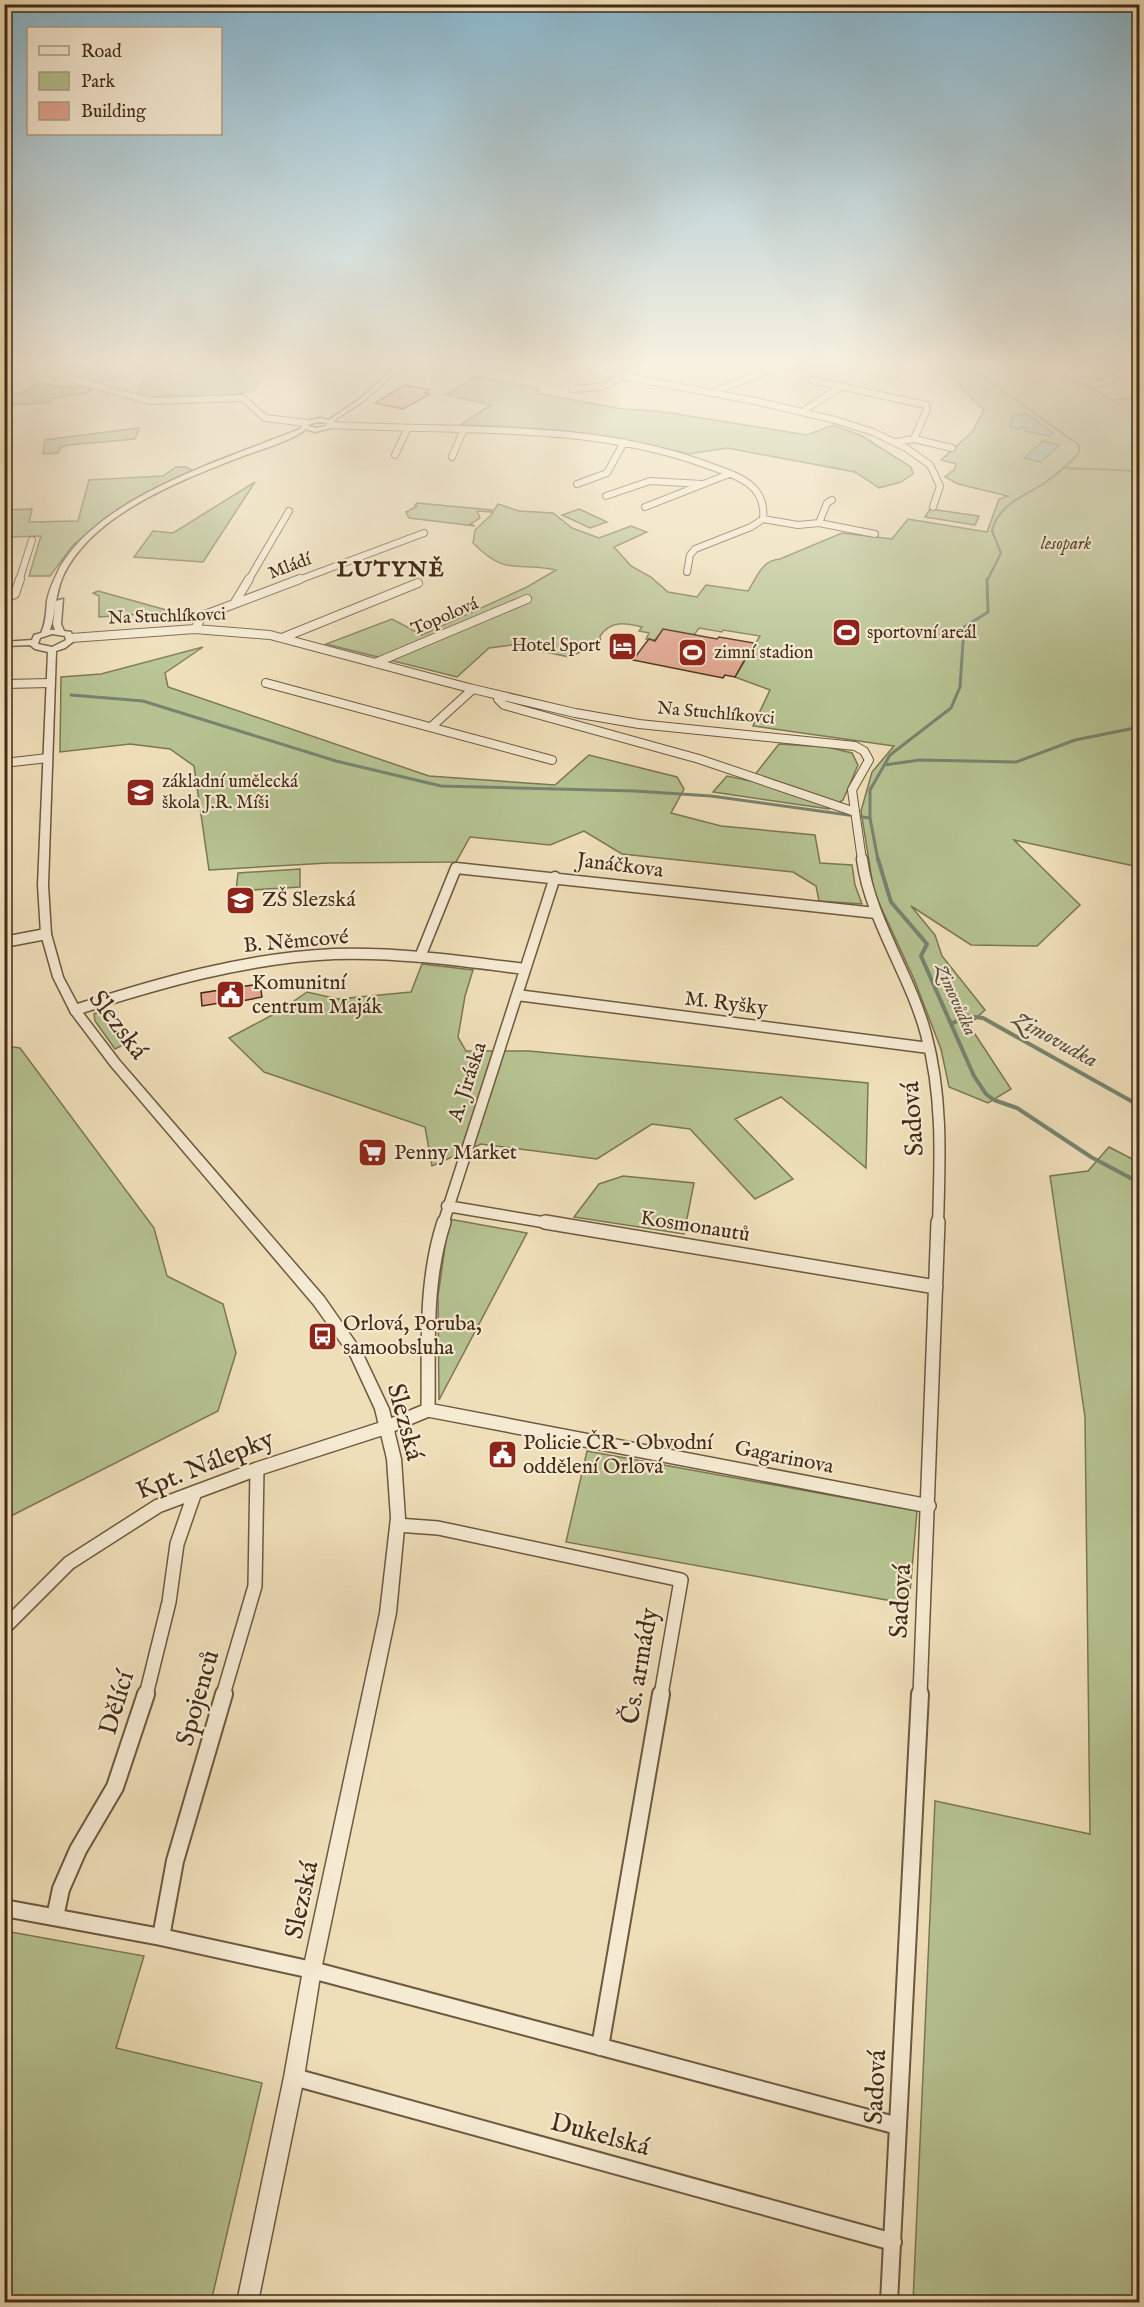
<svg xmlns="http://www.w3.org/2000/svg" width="1144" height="2307" font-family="'IM FELL English',serif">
  <rect width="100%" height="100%" fill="#efdfb9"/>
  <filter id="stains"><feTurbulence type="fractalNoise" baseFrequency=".00333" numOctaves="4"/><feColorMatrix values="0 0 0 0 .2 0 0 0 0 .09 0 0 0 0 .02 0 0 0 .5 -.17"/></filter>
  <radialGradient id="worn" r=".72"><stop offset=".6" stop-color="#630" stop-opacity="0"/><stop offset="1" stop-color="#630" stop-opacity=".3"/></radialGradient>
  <path fill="#b6c291" stroke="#7c7654" stroke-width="1.5" d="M51 365H279L262 374 254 391C216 398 175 400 137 397L146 372 95 383 40 368Z
    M937 365H1049L1113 400 1139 397V867L1014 840 1080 905 1037 946 971 945 911 906 935 935 942 956 985 1010 969 1025 1011 1089 988 1103 949 1087 941 1049 914 979 874 892 861 811 872 772 894 746 753 726 770 690 735 677 760 636 723 630 722 632 699 628 694 635 663 630 655 640 646 639 649 633 639 631 642 627C625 623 611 620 600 636L601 643 569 657 512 645 489 648 457 677 326 644 392 619 422 635 527 587 556 570C517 561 508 578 473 543L475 530 491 515 498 504 519 511 553 513 572 528 599 538 631 526 647 532 614 547 631 566 651 577 668 592 697 597 706 585 748 591C757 577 762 560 780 559L842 533 892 539 908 519 987 532 999 499 1008 496 958 484 945 477 955 469 956 464 941 460 972 432 984 410 966 393 951 374Z
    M476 376 540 389 536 393 622 409 658 411 807 435 833 425 862 436 911 467 913 474 901 482 879 488 855 472 727 448 689 454 618 438 556 430 460 425 491 405 446 395Z
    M41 383 61 387H94L86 393 53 398 50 403 5 405 4 392 19 394Z
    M139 428 135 439 69 445 61 447 58 453 43 454 45 440Z
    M176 467H186L195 472 118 509 73 545 50 576H29L41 536 11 537 12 529 5 527 4 510 32 509 29 522 78 521 89 480 163 476Z
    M255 482 203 562 134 557 153 531 173 533Z
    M417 503 492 510 491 512 477 511 480 518 470 524 475 526 409 518 406 512 417 506 415 505Z
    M579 509 607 522 590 528 562 515Z
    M930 509 979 516 975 525 925 517Z
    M98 591 170 611 171 612 99 617V596L93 593Z
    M203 647 165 673 168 687 429 776 555 785 589 755 677 777 684 789 671 813 721 826 815 835 820 863 852 865 855 885 862 904 819 901 816 886 793 872 622 854 584 831 550 845 470 837 456 862 328 863 209 870 194 766 170 749 130 744 60 752 61 677 101 674Z
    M779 744 827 747 852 753 858 765 843 800 829 809 713 792 727 776 750 781Z
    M300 869V887L236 891 238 873Z
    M422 964 473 970 465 996 458 1037 466 1051H529L868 1083 866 1168 781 1097 735 1119 793 1179 755 1199 690 1129 652 1124 597 1159 481 1144 432 1166 425 1127 264 1072 229 1038 278 1012 307 992 338 999 411 992Z
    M101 1011 125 1044 115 1049 95 1021 94 1014Z
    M5 1046 20 1048 154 1228 167 1276 223 1304 236 1353 218 1411 5 1519Z
    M1109 1147 1140 1163 1139 2302H913L935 1801 1090 1834 1085 1417 1050 1176 1088 1171Z
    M623 1176 694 1183 684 1234 574 1217 599 1184Z
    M449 1219 527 1233 439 1400 438 1296Z
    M587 1451 917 1511 909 1604 566 1542Z
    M5 1931 144 1956 116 2048 262 2083 211 2302H5Z"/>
  <path fill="#9abdac" stroke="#778370" stroke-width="1.5" d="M1027 414 1053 433 1049 436 1025 431 1027 428 1024 427 1019 429 1010 427 1013 415Z
    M1043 441 1059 445 1041 462 1024 458Z"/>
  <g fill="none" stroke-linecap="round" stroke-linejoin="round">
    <path stroke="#778370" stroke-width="2" d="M967 365 1079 445V453C1068 465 1056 475 1043 484 1022 497 998 505 992 531L1001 553 987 581
      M1065 468 1140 471"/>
    <path stroke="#778370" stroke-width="3" d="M71 695 143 701 336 761 441 786 635 791 711 796 870 818
      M884 765 920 760 1016 762 1075 740 1140 727
      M878 860 870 818V790L890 755 951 708 960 687 964 627 988 612 987 579"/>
    <path stroke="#778370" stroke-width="4" d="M878 859 891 902 927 944 921 956 974 1076 986 1094 994 1100 1017 1108 1091 1157 1140 1183
      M953 1023 966 1016 983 1018 1140 1106"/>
  </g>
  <path fill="#e2a591" stroke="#432b16" stroke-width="1.5" d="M405 385 429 390 425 393 430 394 403 409 375 403Z
    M663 629 717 639 719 637 754 643 735 677 725 675 723 678 633 660 645 644 649 639 655 641Z
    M260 984 262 997 226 1004V1002L202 1006 201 993Z"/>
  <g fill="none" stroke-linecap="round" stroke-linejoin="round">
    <defs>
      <path id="minor-far4" d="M563 365 755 401 835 420 873 432 906 448 930 465 940 486 933 507
        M1053 365 1082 380 1098 384 1140 370
        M4 368 29 367 150 401 243 398 265 418 306 423
        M812 380 926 405 927 409 914 439 896 442
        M572 389 601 387 646 365
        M711 393 782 365
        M803 411 842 386
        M331 425C457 432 586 421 707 465 734 475 767 483 763 519L751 527 695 549 690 555 687 572
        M914 439 952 448
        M395 455 408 428
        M452 457 464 429
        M577 484 607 473 624 442
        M606 496 650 481 702 484
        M645 507 729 474
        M763 519 798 525 819 523 827 503 832 500
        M819 523 875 534
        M19 581 32 540
        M248 581 289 511
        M296 581 424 533"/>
      <path id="minor-far3" d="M4 598 15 594 20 579
        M234 604 300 579
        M195 629 202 616 234 604 249 579
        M71 638 195 629 270 635 473 689 575 713 639 724 855 746 864 751 869 760 852 790 862 860
        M282 638 418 583
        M375 663 527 599
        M266 683 552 760
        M4 684 51 683
        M498 695V699L504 705 699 759 855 812
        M431 727 473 689
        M4 763 48 758"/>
      <path id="minor-far2" d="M862 859C870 920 910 974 926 1034 943 1096 940 1160 938 1224
        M4 942 46 934
        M420 957 456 868 876 913
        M517 995 929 1048
        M75 1010C159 983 245 958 334 954 398 952 462 961 525 969
        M447 1206 554 1224
        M443 1224 555 877"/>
      <path id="minor-far1" d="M545 1222 936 1287
        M428 1410C429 1347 424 1283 444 1222
        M397 1525 438 1528 681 1580 661 1695
        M4 1628 69 1563 158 1506 257 1469 387 1427 428 1410 929 1506
        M146 1695 169 1602 177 1544 195 1492
        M223 1695 255 1586 257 1469
        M920 1695 938 1222"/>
      <path id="minor" d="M4 1908 161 1937 312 1970 898 2126
        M55 1917 61 1889 78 1850 115 1787 146 1694
        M161 1937 175 1861 224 1694
        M600 2047 661 1694
        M294 2077 893 2242
        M889 2302 920 1694"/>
      <path id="tertiary" d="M398 365H404L365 400 336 419 331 428 315 432 306 429C292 441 256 451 238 458 179 481 92 514 63 576 55 594 56 612 50 630H55L53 624 56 601 63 599 61 624 64 631 71 632 74 641 65 648 56 651 48 885 51 934 63 977 80 1009 119 1060 324 1297 361 1350 389 1409 401 1459 405 1518 396 1613 321 1970 304 2077 258 2302H237L284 2077 303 1970 380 1613 391 1518 387 1459 375 1409 351 1357 314 1305 111 1066 71 1013 53 977 41 934 38 885 48 652 35 649 30 645 4 646V642L32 640 34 635 41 633C46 623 46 612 47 601 49 589 55 578 60 567 102 495 226 459 300 429L306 421 320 418 329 420 361 398ZM320 422 327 423 326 426 315 428 308 426 310 424ZM52 634 65 636 66 640 52 647 38 644 40 638Z"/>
    </defs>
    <use href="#minor-far4" stroke="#6e583f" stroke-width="8"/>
    <use href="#minor-far3" stroke="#6e583f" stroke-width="10"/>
    <use href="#minor-far2" stroke="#6e583f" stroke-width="13"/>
    <use href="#minor-far1" stroke="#6e583f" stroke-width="16"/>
    <use href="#minor" stroke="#6e583f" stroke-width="20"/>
    <use href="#tertiary" stroke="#6e583f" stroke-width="3"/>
    <use href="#minor-far4" stroke="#f5ead2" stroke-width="6"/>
    <use href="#minor-far3" stroke="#f5ead2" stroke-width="8"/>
    <use href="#minor-far2" stroke="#f5ead2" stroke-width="10"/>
    <use href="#minor-far1" stroke="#f5ead2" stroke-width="13"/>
    <use href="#minor" stroke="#f5ead2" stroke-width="16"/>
    <use href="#tertiary" fill="#f5ead2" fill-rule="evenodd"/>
  </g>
  <linearGradient id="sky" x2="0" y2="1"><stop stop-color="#89b8d0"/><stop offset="0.53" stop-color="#f8f1e0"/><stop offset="1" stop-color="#f8f1e0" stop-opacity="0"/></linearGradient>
  <rect width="1144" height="687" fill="url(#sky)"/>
  <defs>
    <symbol id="stadium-square" viewBox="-11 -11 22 22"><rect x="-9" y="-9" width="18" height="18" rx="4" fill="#8f2418" stroke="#f5ead2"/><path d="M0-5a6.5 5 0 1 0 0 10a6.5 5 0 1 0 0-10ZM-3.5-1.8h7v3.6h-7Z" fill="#fff"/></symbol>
    <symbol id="hotel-square" viewBox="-11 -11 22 22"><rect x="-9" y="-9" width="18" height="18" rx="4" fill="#8f2418" stroke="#f5ead2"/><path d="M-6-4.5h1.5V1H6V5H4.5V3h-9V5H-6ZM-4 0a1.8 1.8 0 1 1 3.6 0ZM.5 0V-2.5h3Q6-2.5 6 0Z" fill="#fff"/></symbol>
    <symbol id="school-square" viewBox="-11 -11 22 22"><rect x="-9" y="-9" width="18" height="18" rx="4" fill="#8f2418" stroke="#f5ead2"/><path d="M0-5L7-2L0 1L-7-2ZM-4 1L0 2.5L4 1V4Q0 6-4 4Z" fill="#fff"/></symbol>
    <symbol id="civic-square" viewBox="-11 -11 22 22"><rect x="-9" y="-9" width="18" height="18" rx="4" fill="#8f2418" stroke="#f5ead2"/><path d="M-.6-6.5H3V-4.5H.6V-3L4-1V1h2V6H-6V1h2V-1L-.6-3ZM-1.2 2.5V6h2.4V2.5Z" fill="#fff"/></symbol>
    <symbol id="supermarket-square" viewBox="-11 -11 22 22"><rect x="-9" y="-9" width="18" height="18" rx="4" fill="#8f2418" stroke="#f5ead2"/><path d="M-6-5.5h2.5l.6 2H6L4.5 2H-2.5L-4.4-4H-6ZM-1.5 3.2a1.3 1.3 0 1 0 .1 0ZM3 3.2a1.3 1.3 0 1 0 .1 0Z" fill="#fff"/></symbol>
    <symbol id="bus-square" viewBox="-11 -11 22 22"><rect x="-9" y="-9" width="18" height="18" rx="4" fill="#8f2418" stroke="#f5ead2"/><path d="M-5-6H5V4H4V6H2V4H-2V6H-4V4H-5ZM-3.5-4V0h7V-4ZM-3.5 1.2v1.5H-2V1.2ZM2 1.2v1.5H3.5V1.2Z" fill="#fff"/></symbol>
  </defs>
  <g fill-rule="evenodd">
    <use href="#stadium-square" x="830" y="616" width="33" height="33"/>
    <use href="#hotel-square" x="606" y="630" width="33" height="33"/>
    <use href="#stadium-square" x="676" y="636" width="33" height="33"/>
    <use href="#school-square" x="124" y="776" width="33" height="33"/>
    <use href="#school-square" x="224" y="884" width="33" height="33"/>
    <use href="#civic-square" x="214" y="978" width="33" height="33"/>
    <use href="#supermarket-square" x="356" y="1136" width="33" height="33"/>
    <use href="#bus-square" x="306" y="1320" width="33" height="33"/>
    <use href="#civic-square" x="486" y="1438" width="33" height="33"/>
  </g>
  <g text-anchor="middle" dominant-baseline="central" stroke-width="4.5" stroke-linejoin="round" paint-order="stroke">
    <g font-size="18" font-style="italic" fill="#5a492f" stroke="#f5ead2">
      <text x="1066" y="544">lesopark</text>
    </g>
    <g font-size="18" fill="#432b16" stroke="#f5ead2">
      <text transform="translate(290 567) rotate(-21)">Mládí</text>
      <text transform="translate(167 617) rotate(-2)">Na Stuchlíkovci</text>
      <text transform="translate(445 617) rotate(-23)">Topolová</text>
      <text transform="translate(716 714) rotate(5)">Na Stuchlíkovci</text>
    </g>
    <g font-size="18" fill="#432b16" stroke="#f5ead2" text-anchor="start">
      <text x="867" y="633">sportovní areál</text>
      <text x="601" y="646" text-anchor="end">Hotel Sport</text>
      <text x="714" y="653">zimní stadion</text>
      <text x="162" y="782">základní umělecká<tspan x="162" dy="21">škola J.R. Míši</tspan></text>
    </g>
    <g font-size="18" font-style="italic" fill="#59503c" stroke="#f5ead2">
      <text transform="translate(955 1000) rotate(66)">Zimovůdka</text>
    </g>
    <g font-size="21" fill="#432b16" stroke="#f5ead2">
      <text transform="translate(620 866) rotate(7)">Janáčkova</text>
      <text transform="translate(296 942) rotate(-5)">B. Němcové</text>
      <text transform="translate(726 1004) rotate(7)">M. Ryšky</text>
      <text transform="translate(468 1082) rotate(-72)">A. Jiráska</text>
      <text transform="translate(695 1227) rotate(9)">Kosmonautů</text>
      <text transform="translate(784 1458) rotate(11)">Gagarinova</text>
    </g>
    <g font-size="21" fill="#432b16" stroke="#f5ead2" text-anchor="start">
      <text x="262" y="900">ZŠ Slezská</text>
      <text x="252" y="983">Komunitní<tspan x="252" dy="24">centrum Maják</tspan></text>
      <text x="394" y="1153">Penny Market</text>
      <text x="343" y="1324">Orlová, Poruba,<tspan x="343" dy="24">samoobsluha</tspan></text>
      <text x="523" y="1443">Policie ČR - Obvodní<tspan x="523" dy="24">oddělení Orlová</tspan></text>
    </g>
    <g font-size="22" font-weight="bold" letter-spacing="1.5" fill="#432b16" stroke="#f5ead2">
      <text x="391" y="570">LUTYNĚ</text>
    </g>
    <g font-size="22" font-style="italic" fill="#59503c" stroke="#f5ead2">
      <text transform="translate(1055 1040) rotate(29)">Zimovudka</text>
    </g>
    <g font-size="26" fill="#432b16" stroke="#f5ead2">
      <text transform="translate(118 1025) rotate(53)">Slezská</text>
      <text transform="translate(913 1119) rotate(-94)">Sadová</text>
      <text transform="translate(405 1422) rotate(75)">Slezská</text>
      <text transform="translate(205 1465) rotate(-22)">Kpt. Nálepky</text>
      <text transform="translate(901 1601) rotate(-87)">Sadová</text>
      <text transform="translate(640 1666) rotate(-80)">Čs. armády</text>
      <text transform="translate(198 1698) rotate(-74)">Spojenců</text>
      <text transform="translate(117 1703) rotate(-73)">Dělící</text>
      <text transform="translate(302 1900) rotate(-78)">Slezská</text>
      <text transform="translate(876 2087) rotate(-87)">Sadová</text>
      <text transform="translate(600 2135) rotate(15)">Dukelská</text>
    </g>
  </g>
  <rect width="1144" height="2307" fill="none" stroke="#efdfb9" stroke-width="24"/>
  <rect x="6" y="6" width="1132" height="2295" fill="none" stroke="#432b16" stroke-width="3"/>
  <rect x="12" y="12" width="1120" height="2283" fill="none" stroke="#432b16" stroke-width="1.5"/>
  <rect x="27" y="27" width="195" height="108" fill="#f5ead2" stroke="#ae9e87" stroke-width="1.5"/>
  <rect x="39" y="46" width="30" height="9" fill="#f5ead2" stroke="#ae9e87" stroke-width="1.5"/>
  <text x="81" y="57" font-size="18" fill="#432b16">Road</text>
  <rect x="39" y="72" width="30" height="18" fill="#b6c291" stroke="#ae9e87" stroke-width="1.5"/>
  <text x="81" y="87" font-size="18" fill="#432b16">Park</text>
  <rect x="39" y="102" width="30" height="18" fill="#e2a591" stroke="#ae9e87" stroke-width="1.5"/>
  <text x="81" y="117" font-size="18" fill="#432b16">Building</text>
  <rect width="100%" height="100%" filter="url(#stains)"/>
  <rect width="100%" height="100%" fill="url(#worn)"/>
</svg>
